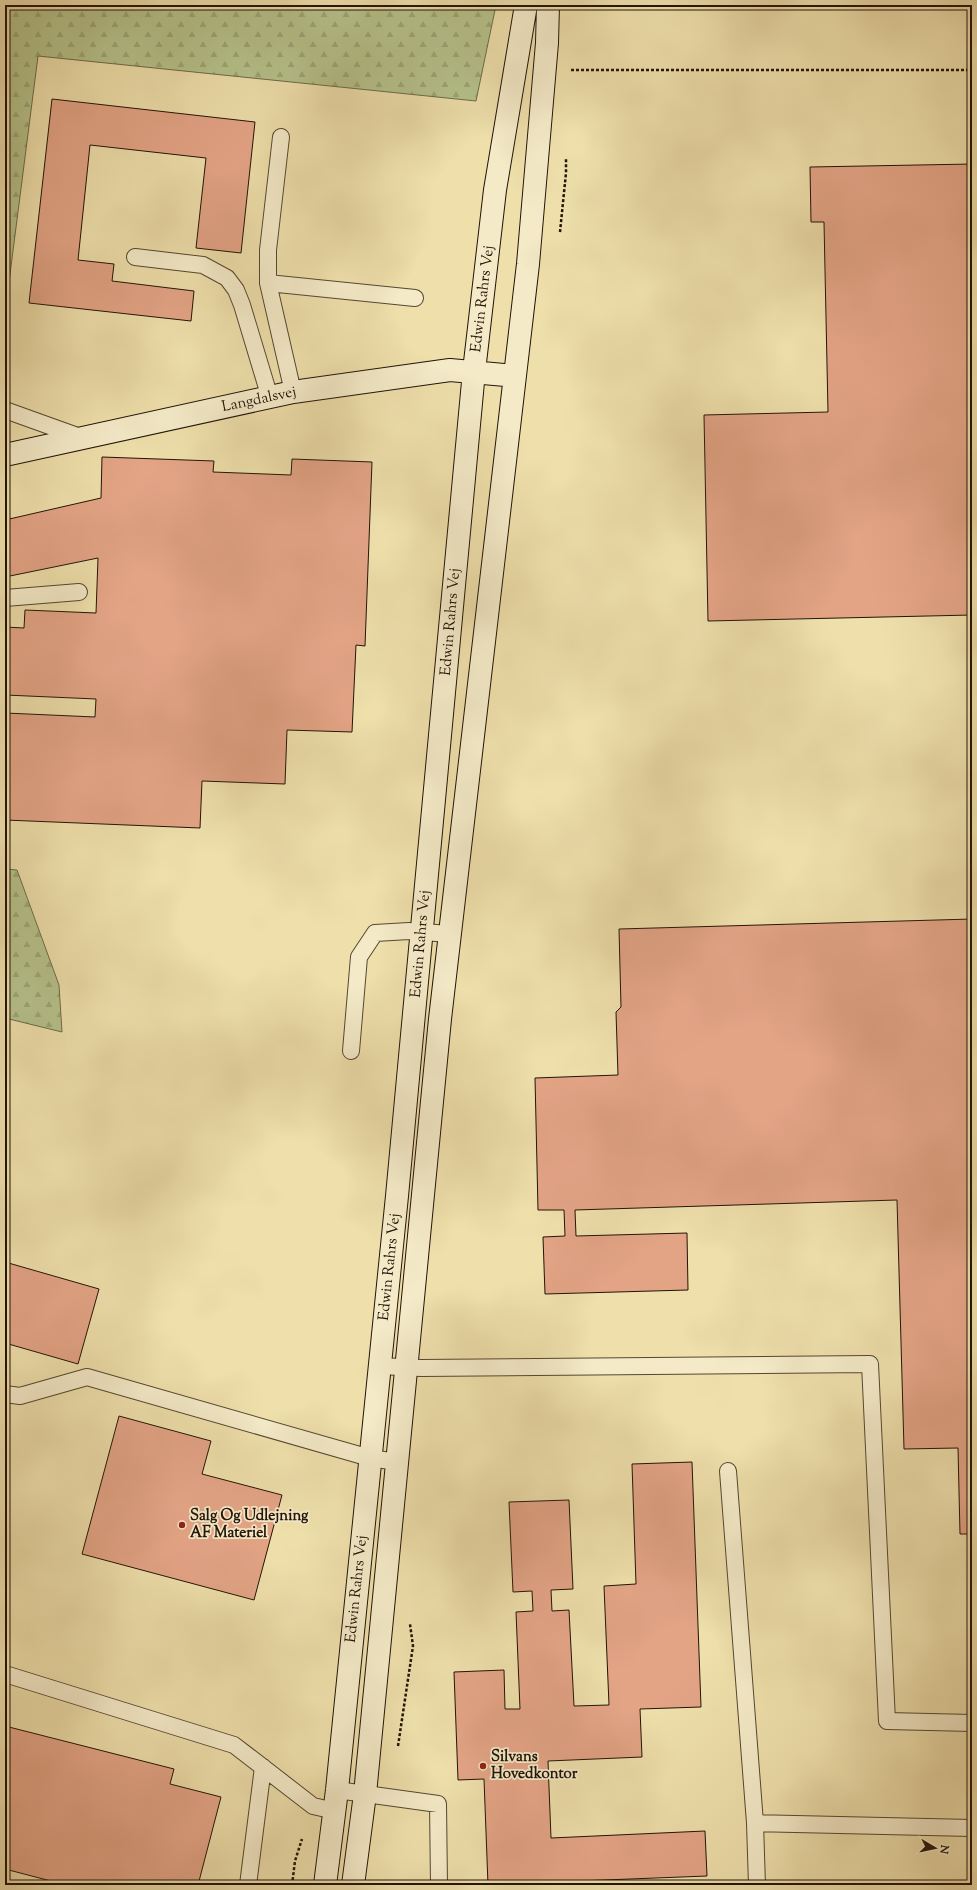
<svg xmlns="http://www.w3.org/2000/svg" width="977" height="1890" font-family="'Sorts Mill Goudy',serif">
  <defs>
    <pattern id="forest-firs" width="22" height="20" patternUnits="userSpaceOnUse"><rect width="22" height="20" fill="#b6c28b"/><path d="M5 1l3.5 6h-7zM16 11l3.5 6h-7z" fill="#9ca676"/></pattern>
  </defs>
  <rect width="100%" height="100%" fill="#eedfab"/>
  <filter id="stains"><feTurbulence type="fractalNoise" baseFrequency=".005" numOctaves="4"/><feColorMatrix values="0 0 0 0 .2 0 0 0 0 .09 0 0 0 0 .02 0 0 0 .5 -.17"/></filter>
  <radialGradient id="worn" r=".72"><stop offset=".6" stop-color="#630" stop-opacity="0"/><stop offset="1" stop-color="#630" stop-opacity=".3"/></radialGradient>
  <path fill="url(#forest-firs)" stroke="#6c6b49" d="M5 5H496L476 101 38 56 5 313Z
    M5 869 17 870 59 985 62 1032 5 1018Z"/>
  <path fill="#e3a486" stroke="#221407" d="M52 99 255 122 241 253 196 248 206 158 90 145 78 260 114 264 112 281 194 291 191 321 29 303Z
    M972 164V615L708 621 704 415 828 412 824 222H811L810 167Z
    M102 457 214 461 213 472 291 475 292 459 372 462 365 646 356 645 352 732 287 730 285 784 202 781 200 828 5 820V713L95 717 96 699 5 695V627L24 628 25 610 96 613 98 558 5 577V520L101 498Z
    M972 919V1534H960L958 1448 904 1449 897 1200 575 1210 576 1236 687 1233 688 1290 545 1294 543 1237 565 1236 564 1210H538L535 1078 618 1075 616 1012 621 1007 619 929Z
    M5 1262 99 1289 78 1364 5 1343Z
    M119 1416 211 1441 202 1474 282 1495 254 1600 82 1554Z
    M692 1462 701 1707 640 1709 642 1757 548 1761 551 1838 705 1831 707 1876 553 1882V1885H488L484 1779 458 1780 454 1672 504 1670 505 1709H520L516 1612 533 1611 532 1591 513 1592 509 1502 569 1500 573 1589 551 1590 552 1611 569 1610 574 1706 609 1705 604 1586 636 1584 632 1464Z
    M5 1726 174 1769 170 1784 221 1797 198 1885H152L144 1883V1885H66L5 1869Z"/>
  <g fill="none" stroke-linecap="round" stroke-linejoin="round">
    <defs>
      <path id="lane" d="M281 137 268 250V283L293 392
        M135 257 203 265 227 278 236 290 242 305 270 398
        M268 283 415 298
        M5 410 83 438
        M5 598 79 592
        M351 1051 359 957 375 933 409 931 450 934
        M380 1366 421 1368 870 1364 887 1721 972 1723
        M5 1394 20 1396 87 1377 370 1458 397 1462
        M728 1471 755 1823 757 1885
        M5 1674 234 1745 313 1806 335 1811
        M337 1790 438 1804 439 1885
        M755 1823 972 1828
        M248 1885 263 1767"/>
      <path id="secondary" d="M5 455 293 392 450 370 515 376
        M325 1885 337 1790 397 1196 474 371 495 190 526 5
        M353 1885 365 1794 440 1019 528 264 547 43 548 5"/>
    </defs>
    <use href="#lane" stroke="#554730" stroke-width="18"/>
    <use href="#secondary" stroke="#221407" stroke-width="24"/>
    <path stroke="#221407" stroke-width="2.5" stroke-dasharray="3 2" stroke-linecap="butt" d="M571 70H972
      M560 232 566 173V159
      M398 1746 413 1646 410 1624
      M292 1885 295 1861 302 1839"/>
    <use href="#lane" stroke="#f4eac8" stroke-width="16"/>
    <use href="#secondary" stroke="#f4eac8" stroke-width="22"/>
  </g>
  <g fill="#8f2418" stroke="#f4eac8" stroke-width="1.5">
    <circle cx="182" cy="1525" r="4"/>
    <circle cx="483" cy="1766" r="4"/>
  </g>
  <g text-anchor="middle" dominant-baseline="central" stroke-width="3.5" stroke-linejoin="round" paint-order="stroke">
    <g font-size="15" fill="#221407" stroke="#f4eac8">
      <text transform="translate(483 299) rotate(-83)">Edwin Rahrs Vej</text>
      <text transform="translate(259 400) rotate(-12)">Langdalsvej</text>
      <text transform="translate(451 622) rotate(-85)">Edwin Rahrs Vej</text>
      <text transform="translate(421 944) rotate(-85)">Edwin Rahrs Vej</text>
      <text transform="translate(390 1267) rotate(-84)">Edwin Rahrs Vej</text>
      <text transform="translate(357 1589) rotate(-84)">Edwin Rahrs Vej</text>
    </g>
    <g font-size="15" font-weight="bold" fill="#221407" stroke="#f4eac8" text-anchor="start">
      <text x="190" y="1516">Salg Og Udlejning<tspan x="190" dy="17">AF Materiel</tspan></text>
      <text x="491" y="1757">Silvans<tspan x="491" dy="17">Hovedkontor</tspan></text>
    </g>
  </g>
  <rect width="977" height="1890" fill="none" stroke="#eedfab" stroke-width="20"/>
  <rect x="6" y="6" width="965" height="1878" fill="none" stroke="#221407" stroke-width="2"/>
  <rect x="10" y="10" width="957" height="1870" fill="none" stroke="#221407"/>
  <g transform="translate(935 1848) rotate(99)" stroke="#f4eac8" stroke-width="3" paint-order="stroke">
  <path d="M0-3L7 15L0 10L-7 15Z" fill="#221407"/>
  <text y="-6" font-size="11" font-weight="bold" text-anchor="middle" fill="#221407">N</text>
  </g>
  <rect width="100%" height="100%" filter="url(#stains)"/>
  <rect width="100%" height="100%" fill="url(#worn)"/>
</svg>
